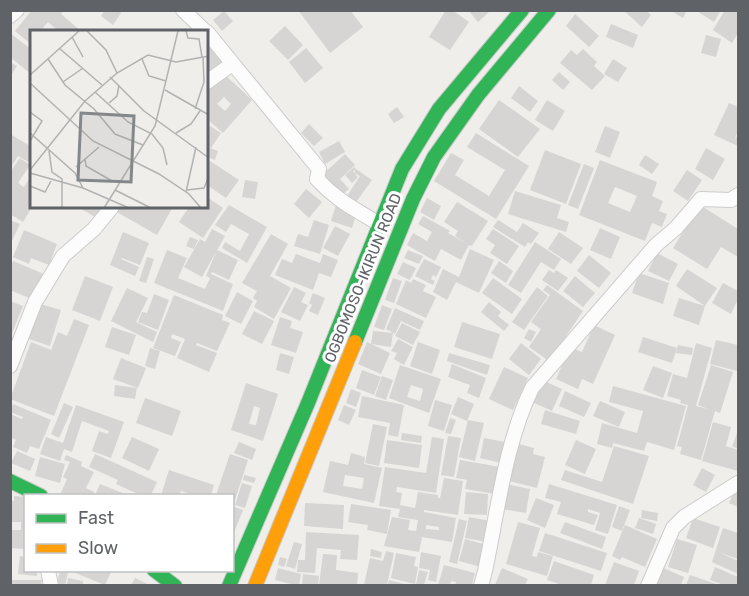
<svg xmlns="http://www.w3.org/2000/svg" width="749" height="596" font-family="Rubik,sans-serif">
  <rect width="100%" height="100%" fill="#efeeea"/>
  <path fill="#d6d5d3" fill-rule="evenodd" d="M32 10H64L61 14 82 32H54L56 29 48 22 39 32H32V45L15 31Z
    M105 10H117L121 13 113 25 101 16Z
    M298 10H350L363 27 330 53Z
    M446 10H452L469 22 450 50 429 37Z
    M468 10H488L489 12 478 22Z
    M623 10H646L651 15 642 27Z
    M670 10H687L683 18Z
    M695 10H721L714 22Z
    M725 10 738 12V33L732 43 713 30Z
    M224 11 233 21 222 31 213 20Z
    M575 14 599 36 589 47 566 26Z
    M611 24 638 35 633 48 606 37Z
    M285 26 303 45 288 60 269 41Z
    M10 33 32 50V75L10 57Z
    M706 35 721 39 716 57 701 53Z
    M207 36 226 64 207 77Z
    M306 48 323 68 305 83 289 62Z
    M583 49 597 62 594 66 605 76 592 90 560 63 571 50 577 55Z
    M613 59 627 68 618 82 604 74Z
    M10 62 17 66 10 77Z
    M222 72 252 100 223 133 207 119V111L209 109 207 107V89ZM224 97 231 104 225 111 217 104Z
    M559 72 570 82 563 90 552 80Z
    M519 86 538 101 530 112 511 98Z
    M499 100 540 129 518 157 479 129Z
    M547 100 565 111 553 131 535 120Z
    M729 103 738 107V131L734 141 738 134V146L714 135Z
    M397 107 404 117 394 123 388 114Z
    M207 124 221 133 211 148 207 146Z
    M309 124 323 138 314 146 301 133Z
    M605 126 620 132 610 158 595 152Z
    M476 133 529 166 496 219 434 181 451 153 464 160 455 175 489 196 505 170 467 147Z
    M10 134 32 147V164L18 156 10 169Z
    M339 141 345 152 325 164 319 152Z
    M207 147 218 151 215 160 207 157Z
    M706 148 725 159 713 180 695 169Z
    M545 150 581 164 566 204 530 190Z
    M345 154 355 165 340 179 349 189 338 198 320 177Z
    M645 155 659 164 652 174 639 165Z
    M20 158 30 165 18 183 24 187 32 174V207L23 222 10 214V172Z
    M207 159 239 180 226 198 207 185Z
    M600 160 657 182 652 196 663 201 659 211 667 214 662 227 652 223 645 241 579 215ZM615 187 637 196 630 212 608 203Z
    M584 164 594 168 578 209 568 205Z
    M354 167 356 169 353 172 358 177 352 183 345 175Z
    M356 169 372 180 354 205 345 199 360 176 354 173Z
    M687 170 702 180 688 201 673 191Z
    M245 180 258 182 255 199 242 197Z
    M306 189 322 202 309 218 294 204Z
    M515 191 561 205 557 218 569 222 566 232 508 214Z
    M207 197 223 208 203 238 179 222 189 207H207Z
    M427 198 441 206 434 220 420 212Z
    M457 202 488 221 472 246 469 245 461 260 441 249 435 261 407 245 413 233 427 241 432 232 418 224 423 216 450 231 448 233 467 244 455 236 458 231 444 222Z
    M229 205 267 227 247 263 222 248 225 242 240 251 249 234 231 224 226 232 215 225Z
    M336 205 357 212 352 228 331 221Z
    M700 205 738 229 737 235 738 257 721 247 707 269 673 248Z
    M78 207H103L97 218Z
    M118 207H173L157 235 115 211Z
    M10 220 20 224 10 245Z
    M314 220 329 225 320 254 294 246 298 234 308 237Z
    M498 220 517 232 523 223 539 233 531 244 528 242 525 247 493 227Z
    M335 226 350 234 338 256 323 248Z
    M600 228 620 237 611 259 590 250Z
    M212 229 225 236 202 277 184 267 200 239 205 242Z
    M493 229 519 246 507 264 490 253 495 245 486 239Z
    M24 230 57 244 49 265 31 258 29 264 13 257Z
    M123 232 149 243 140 265 122 258 121 259 139 267 135 276 110 265Z
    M559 232 583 248 571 264 548 249Z
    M271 234 288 244 270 276 291 288 274 319 254 307 257 301 253 298 257 291 242 283Z
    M190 237 198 240 194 249 186 246Z
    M535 242 561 259 554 270 541 262 521 293 508 285Z
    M470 249 494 260 479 293 456 282 447 300 433 292 443 269 459 277Z
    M167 250 187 258 178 278 205 289 210 278 206 276 217 250 238 260 229 280 212 272 211 274 233 284 223 311 154 283Z
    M408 250 423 256 419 264 404 258Z
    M657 253 678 264 669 281 648 271Z
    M296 254 320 263 323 254 338 260 331 277 319 273 313 290 275 275 282 259 292 263Z
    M589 255 611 273 599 288 577 271Z
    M147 257 154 259 146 283 139 281Z
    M424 259 441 267 436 277 433 275 431 279 435 281 433 285 415 276Z
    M13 261 44 274 34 300 10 290V268Z
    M499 261 513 271 506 283 491 273Z
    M403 262 416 268 410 280 397 274Z
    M687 269 717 288 705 306 676 286Z
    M549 270 554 273 556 270 568 278 558 291 542 280Z
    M639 273 669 283 663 304 632 293Z
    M85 276 113 287 100 321 72 310Z
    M575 276 595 293 583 307 563 291Z
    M393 278 402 281 394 303 385 300Z
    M493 278 522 299 512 314 482 293Z
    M413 279 426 285 423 291 436 297 426 318 396 304 406 280 411 283Z
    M723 283 738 291V299L731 314 712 303Z
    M547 285 583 311 549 361 529 347 541 329 531 322 550 295 543 290Z
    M294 287 306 293 301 302 308 305 300 321 281 312Z
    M537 287 548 296 524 330 512 322Z
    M127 288 148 298 136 322 157 332 153 342 111 321Z
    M237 292 253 301 241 324 225 316Z
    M313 293 325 298 318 315 309 311 312 305 309 303Z
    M154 294 169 300 158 330 138 322 142 312 147 313Z
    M174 295 223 315 222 320 230 323 217 351 197 343 196 345 217 353 209 372 177 358 185 339 172 334 171 338 181 342 175 356 153 348Z
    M679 298 705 306 699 325 673 316Z
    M10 301 23 306 11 336H10Z
    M489 302 501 312 498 316 509 325 504 331 481 312Z
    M37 303 61 310 50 346 26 338Z
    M382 305 392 309 384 330 374 327Z
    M395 308 424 321 420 330 401 321 395 334 386 329Z
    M254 311 274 321 262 344 242 334Z
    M280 317 292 321 290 328 303 332 296 353 271 345Z
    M74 319 89 325 54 416 10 399 31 342 51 350 58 332 67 336Z
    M462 322 500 334 492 359 454 347Z
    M402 323 420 332 413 345 395 336Z
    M594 325 615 335 593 384 582 379 578 389 556 379 570 347 582 352Z
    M112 327 136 335 129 355 105 347Z
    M529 329 536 332 531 342 524 338Z
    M373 331 393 333 391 347 371 344Z
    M643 337 677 348 672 363 638 352Z
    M398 339 413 347 404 365 394 359 397 353 391 351Z
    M716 340 738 345 737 371 710 364Z
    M367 342 390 353 381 374 358 364Z
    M418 342 440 350 432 374 410 366Z
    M521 343 541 359 529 375 509 359Z
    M696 343 712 348 696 406 708 409 698 405 711 365 733 372 720 413 715 411 701 460 680 454 682 447 677 446 688 405 680 403 681 400 667 396 673 374 687 378Z
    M678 345 693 348 692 355 676 353Z
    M150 348 160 351 155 369 145 366Z
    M280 353 294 357 289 374 276 370Z
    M449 353 490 365 487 375 447 361Z
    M121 358 146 368 138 388 113 379Z
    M452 364 486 378 479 398 467 393 470 385 448 377Z
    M400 365 441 379 429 413 389 398ZM411 385 423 389 420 401 407 397Z
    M653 366 672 373 663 398 643 390Z
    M504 367 528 378 513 410 489 399Z
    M362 370 381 377 374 395 356 388Z
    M382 376 393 380 386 400 375 396Z
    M542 380 562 389 552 411 532 402Z
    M246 383 278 394 263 441 231 430ZM254 406 260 408 256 425 249 424Z
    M115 385 137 388 135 399 114 396Z
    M613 386 686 406 674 450 647 442 644 451 613 443 612 448 597 444 602 423 637 433 643 411 609 402Z
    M351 389 361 393 356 407 346 403Z
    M565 391 591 403 584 417 559 406Z
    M362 396 404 405 398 437 388 435 390 423 358 417Z
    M458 397 474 404 467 421 451 414Z
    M145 398 181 411 172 436 136 423Z
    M435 400 452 405 444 431 428 426Z
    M600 401 625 412 619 427 593 416Z
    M64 403 73 407 59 438 51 434Z
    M13 404 51 420 39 449 30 446 27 453 13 447 16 440 10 437V414L22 419 23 417 10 412Z
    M76 405 124 422 111 458 92 451 99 431 108 434 109 431 82 421 72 452 64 449 60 461 40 454 46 437 63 443Z
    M344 405 356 410 349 425 338 420Z
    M545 410 580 421 576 434 541 424Z
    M450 418 456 420 451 434 445 433Z
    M468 420 484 423 475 461 459 457Z
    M713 422 731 427 726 446 738 450V471L702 461Z
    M373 424 387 427 379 466 365 463Z
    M738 431V449L732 446Z
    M402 433 422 436 421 443 401 440Z
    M448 436 461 438 454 477 441 475Z
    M132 437 159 449 149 471 122 458Z
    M432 437 444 439 436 493 397 487 396 492 402 493 400 505 415 508 418 492 438 495V498H440L444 478 463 481 458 515 424 510V512L456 518 452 542 422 537 419 552 384 546 392 517 410 520 408 530 416 531 418 520 398 517 400 509 379 506 385 467 426 473ZM426 525 439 527V530L426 529Z
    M484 438 505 442 501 463 480 458Z
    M387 440 422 445 419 468 384 463Z
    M576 440 596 449 585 474 565 465Z
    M239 442 256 449 252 460 234 453Z
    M519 444 534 448 533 454 545 457 537 488 509 481Z
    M614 446 649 456 633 504 561 480 565 470 602 482Z
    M17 451 35 459 30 471 11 463Z
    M351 453 365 457 364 464 382 468 374 503 323 492 330 461 348 465ZM345 475 364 478 362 489 343 486Z
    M95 454 157 482 151 495H140L116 484 118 480 89 467Z
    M230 454 248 460 233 506 232 495H216Z
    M66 455 82 462 81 466 94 472 86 488 94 492 93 495H60L67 479 63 477 70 462 64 460Z
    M40 457 65 464 60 483 35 476Z
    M460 460 500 467 495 494 465 489 467 480 456 478Z
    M702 468 715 475 706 492 693 485Z
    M169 470 214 485 211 495H194L181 491 179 495H161Z
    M244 475 256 478 254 483 243 480Z
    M242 483 252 486 245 508 235 505Z
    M100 484 128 495H95Z
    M506 484 530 489 526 513 501 509Z
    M549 484 617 505 608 534 595 530 600 513 588 509V512L598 515 594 525 557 514 561 502 545 498Z
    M735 488 738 490V507L729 503Z
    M466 492 488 494 487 515 464 514Z
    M14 496 26 497V549L10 548V530H21V522H10V501H14Z
    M536 498 554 505 545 528 527 520Z
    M305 503 344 505 343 529 304 526Z
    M351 504 391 510 387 534 367 530 368 525 348 522Z
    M232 506 243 510 233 535H232Z
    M619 506 630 510 622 531 612 527Z
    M642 510 658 513 657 521 641 518Z
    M469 517 490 521 487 542 465 538Z
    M639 518 656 524 653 534 635 528Z
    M693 518 720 527 713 548 686 538Z
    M459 519 467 521 457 564 449 562Z
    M518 522 540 528 532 556 537 557 538 552 553 556 547 576 506 564Z
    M565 522 606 537 602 549 560 533Z
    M625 525 657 539 645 567 622 557 620 560 612 556Z
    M723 528 738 533V559L720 553 738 561V574L712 562Z
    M306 532 359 535 357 560 340 559 341 550 317 548 315 573 297 572 298 560H305Z
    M545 533 607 553 601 571 539 551Z
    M465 539 487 545 481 567 459 561Z
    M677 539 697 545 688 573 668 567Z
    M294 542 302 544 295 569 286 566Z
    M371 549 382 552 381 558 370 556Z
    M386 551 394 553 387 585H364L370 558 383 561Z
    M421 552 441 556 436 582 428 580 430 570 419 568Z
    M396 553 416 557 414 566 418 567 415 584 391 578Z
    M323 554 337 555 336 570 358 573 357 585H319Z
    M20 556 26 557V570H37V576L18 574Z
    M280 557 287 559 284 567 278 565Z
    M554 561 594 575 591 585H562L547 580Z
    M614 562 639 571 634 585H605Z
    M444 565 475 573 472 585H455L456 582 451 581 450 585H438Z
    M661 567 684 577 681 585H653Z
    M715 567 738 577V585H724L710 580Z
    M278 568 301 574 299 586 275 580Z
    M502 568 528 579 525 585H495Z
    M68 570H107L111 572 105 585Z
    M419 570 428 572 424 585H416Z
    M60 571 68 573 65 585 57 583Z
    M303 574 319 576 318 585H302Z
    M690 575 719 585H686Z
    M68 578 83 581V585H67Z
    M135 578 150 585H131Z
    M10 580H42L41 585H10Z
    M389 580 408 585H388Z"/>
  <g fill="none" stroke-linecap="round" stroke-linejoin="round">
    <defs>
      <path id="street" d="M183 10 206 32
        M10 16 17 10
        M207 32 319 169 317 179C337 201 355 209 379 224
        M207 82 232 64
        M10 366 35 302 63 256 94 229 112 207
        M48 570 51 586
        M481 586 485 571C498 510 505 444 532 388L656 245 676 228 701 199 731 200 738 195
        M648 586 673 528 684 517 738 483"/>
      <path id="fast" d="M355 342 413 199 434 157 478 95 549 10
        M10 481 41 496
        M154 570 175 586
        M229 586 308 403 402 169 439 109 522 10"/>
      <path id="slow" d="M255 586 355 342"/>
    </defs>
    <use href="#street" stroke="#cbcccc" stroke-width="16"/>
    <use href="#fast" stroke="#cacacb" stroke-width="16"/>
    <use href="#slow" stroke="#cacacb" stroke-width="16"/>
    <use href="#street" stroke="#fdfcfc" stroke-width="14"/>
    <use href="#fast" stroke="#30b455" stroke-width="14"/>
    <use href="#slow" stroke="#ff9f0a" stroke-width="14"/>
  </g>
  <g text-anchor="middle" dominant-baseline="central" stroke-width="6" stroke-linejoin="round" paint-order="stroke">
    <g font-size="15" fill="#5f6368" stroke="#fff">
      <text transform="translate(363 278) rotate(-68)">OGBOMOSO-IKIRUN ROAD</text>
    </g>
  </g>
  <g transform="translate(30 30)">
    <rect width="178" height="178" fill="#efeeea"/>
    <path fill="none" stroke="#b1b2b2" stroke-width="1.5" d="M57 1 76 20 87 43M156 1 158 8 169 9 172 27M42 7 53 27M29 18 72 55M18 29 35 55 64 79 85 104 113 115M112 29 119 46 136 51M0 45 49 1M80 47 114 81 179 128M33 52 53 38M0 53 63 111 129 144 159 164 171 178M135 60 179 85M65 62 98 92 122 104 133 118 137 135M79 73 87 66 89 55M165 79 174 52 173 27M0 82 12 91 0 111M0 103 45 143 53 158M146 103 161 94 170 81M19 121 22 142 32 149V178M55 129 56 136 82 151M46 137 69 117M0 140 55 71 87 43 118 25 146 32 179 26M0 143 53 158 99 178M0 156 15 162 21 151M85 160 121 178M157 160 174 158 179 146M156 162 166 117M74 178 125 96 148 1"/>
    <path fill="#84888a" fill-opacity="0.15" stroke="#84888a" stroke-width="3" d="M51 83 104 86 101 152 48 150Z"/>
    <rect width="178" height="178" fill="none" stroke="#5f6368" stroke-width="3"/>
  </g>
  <rect width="749" height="596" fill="none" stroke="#5f6368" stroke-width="24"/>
  <rect x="24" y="494" width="210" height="78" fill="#ffffff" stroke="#bfc1c3" stroke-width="1.5"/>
  <rect x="36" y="514" width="30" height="9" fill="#30b455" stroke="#bfc1c3" stroke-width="1.5"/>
  <text x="78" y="524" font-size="18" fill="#5f6368">Fast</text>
  <rect x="36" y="544" width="30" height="9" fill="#ff9f0a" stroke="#bfc1c3" stroke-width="1.5"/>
  <text x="78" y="554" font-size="18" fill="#5f6368">Slow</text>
</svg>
